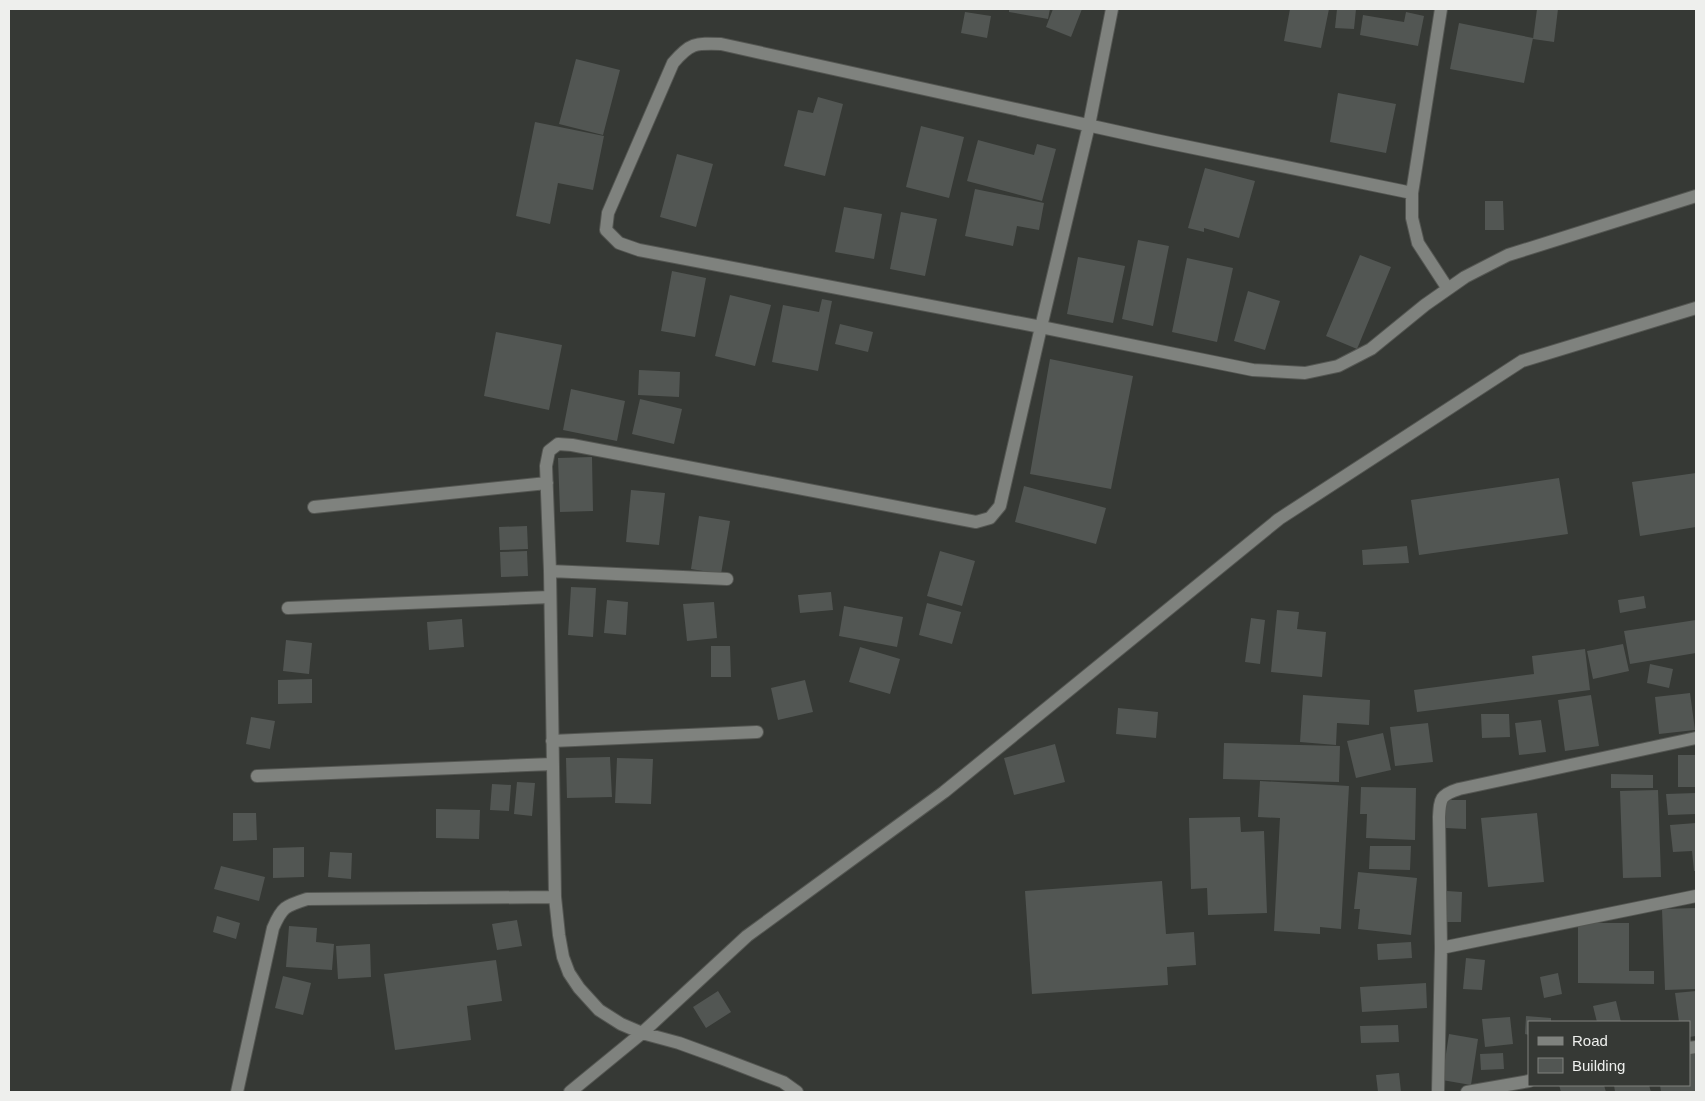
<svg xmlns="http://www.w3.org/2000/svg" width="1705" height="1101" font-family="Arial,sans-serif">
  <rect width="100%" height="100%" fill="#363935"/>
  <path fill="#525653" d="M1009 9H1050L1048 19 1009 12Z
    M1053 9H1082L1071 37 1046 27Z
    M1290 9H1329L1321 48 1284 41Z
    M1337 9H1356L1354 29 1335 28Z
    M1537 9H1558L1554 42 1533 39Z
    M965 12 991 16 987 38 961 33Z
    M1406 12 1424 16 1418 46 1360 35 1363 15 1404 22Z
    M1459 23 1533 38 1524 83 1450 69Z
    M576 59 620 70 603 135 559 124Z
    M1338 93 1396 104 1386 153 1330 142Z
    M818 97 843 104 825 176 784 166 798 110 813 113Z
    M535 122 604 136 593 190 558 183 550 224 516 216Z
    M921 126 964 137 949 198 906 187Z
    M978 140 1034 155 1037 144 1056 149 1042 201 967 181Z
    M677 154 713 164 696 227 660 217Z
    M1205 168 1255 181 1239 238 1204 228V232L1188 228Z
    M975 189 1044 203 1039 230 1017 226 1013 246 965 236Z
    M1485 201H1503L1504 230H1485Z
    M844 207 882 214 874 259 835 252Z
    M901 212 937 219 925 276 890 269Z
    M1138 240 1169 246 1153 326 1122 319Z
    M1360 255 1391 267 1357 349 1326 336Z
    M1078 257 1125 266 1113 323 1067 314Z
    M1187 258 1233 268 1217 342 1172 332Z
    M672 271 706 278 695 337 661 331Z
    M1248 291 1280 301 1265 350 1234 341Z
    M730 295 771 305 755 366 715 356Z
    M822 299 832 301 818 371 772 362 783 305 819 312Z
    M840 324 873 332 868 352 835 344Z
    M496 332 562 345 549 410 484 396Z
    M1050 359 1133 376 1111 489 1030 474Z
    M639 370 680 372 679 397 638 395Z
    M571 389 625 401 617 441 563 430Z
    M640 399 682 409 674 444 632 434Z
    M592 457 593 511 560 512 558 458Z
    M1696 473V527L1640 536 1632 482Z
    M1559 478 1568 534 1419 555 1411 500Z
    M1024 486 1106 508 1096 544 1015 522Z
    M631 490 665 493 659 545 626 542Z
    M699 516 730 521 721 574 691 569Z
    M527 526 528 549 500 550 499 527Z
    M1407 546 1409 563 1363 565 1362 550Z
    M527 551 528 576 501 577 500 552Z
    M940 551 975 561 962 606 927 596Z
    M571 587 596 588 593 637 568 635Z
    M831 592 833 610 800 613 798 595Z
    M1644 596 1646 608 1620 613 1618 600Z
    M607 600 628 602 626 635 604 633Z
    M714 602 717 638 687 641 683 604Z
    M927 603 961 612 952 644 919 635Z
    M844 606 903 617 897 647 839 636Z
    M1277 610 1299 612 1297 629 1326 632 1322 677 1271 672Z
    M1251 618 1265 620 1260 664 1245 662Z
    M462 619 464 647 429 650 427 622Z
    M1696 620V653L1630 664 1624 631Z
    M286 640 312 643 309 674 283 671Z
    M1623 644 1629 671 1593 679 1587 651Z
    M711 646H730L731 677H711Z
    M860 647 900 659 890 694 849 682Z
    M1585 649 1590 690 1417 712 1414 690 1534 674 1532 656Z
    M1650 664 1673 669 1669 688 1647 683Z
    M312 679V703L278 704V680Z
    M805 680 813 712 778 720 771 688Z
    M1690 693 1695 730 1659 734 1655 697Z
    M1303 695 1370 700 1369 725 1337 723 1336 745 1300 742Z
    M1591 695 1599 746 1565 751 1558 700Z
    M1118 708 1158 712 1156 738 1116 734Z
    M1481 714H1509L1510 737 1482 738Z
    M251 717 275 721 270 749 246 744Z
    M1541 720 1546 752 1519 755 1515 723Z
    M1428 723 1433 762 1395 766 1390 727Z
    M1383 733 1391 770 1356 778 1347 741Z
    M1224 743 1340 746 1339 782 1223 779Z
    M1055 744 1065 782 1014 795 1004 758Z
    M1678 755H1696V787H1678Z
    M610 757 612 797 567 798 566 758Z
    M617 758 653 759 651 804 615 803Z
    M1611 774 1653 775V788H1611Z
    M1260 781 1349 786 1341 929 1320 927V934L1274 931 1280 818 1258 817Z
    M517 782 535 783 532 816 514 814Z
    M492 784 511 785 509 811 490 810Z
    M1361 787 1416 788 1415 840 1366 838 1367 814H1360Z
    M1658 790 1661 877 1623 878 1620 791Z
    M1696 793V814L1668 815 1666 794Z
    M1446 800H1466V829L1446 828Z
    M436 809 480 810 479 839 436 838Z
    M233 813H256L257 840 233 841Z
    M1537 813 1544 882 1488 887 1481 818Z
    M1240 817 1241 832 1264 831 1267 913 1208 915 1207 888 1191 889 1189 818Z
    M1696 823V871H1694L1692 851 1673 852 1670 825Z
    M1370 846H1411L1410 870 1369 869Z
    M304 847V877L273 878V848Z
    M330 852 352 853 351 879 328 877Z
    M221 866 265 877 259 901 214 889Z
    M1358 872 1417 878 1411 935 1358 929 1360 909H1354Z
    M1162 881 1166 934 1194 932 1196 965 1167 967 1168 985 1032 994 1025 891Z
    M1447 891 1462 892 1461 922H1446Z
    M1696 908V989L1665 990 1662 909Z
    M217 916 240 923 236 939 213 932Z
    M517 920 522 946 497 950 492 924Z
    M1578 923H1629V971H1654V984L1578 983Z
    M289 926 317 928 316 942 334 944 332 970 286 967Z
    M1411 942 1412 958 1378 960 1377 944Z
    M370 944 371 977 338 979 336 946Z
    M1466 958 1485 960 1482 990 1463 989Z
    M496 960 502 1001 467 1006 471 1040 395 1050 384 974Z
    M1558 973 1562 994 1544 998 1540 977Z
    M283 976 311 983 303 1015 275 1008Z
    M1426 983 1427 1008 1362 1012 1360 987Z
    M718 991 731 1012 706 1028 693 1007Z
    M1696 991V1036L1689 1037V1022H1679L1675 993Z
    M1616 1001 1621 1022H1597L1593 1006Z
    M1526 1016 1551 1018V1022H1529V1035L1525 1034Z
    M1510 1017 1513 1044 1485 1047 1482 1019Z
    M1398 1025 1399 1042 1361 1043 1360 1026Z
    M1449 1034 1478 1039 1471 1085 1442 1080Z
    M1696 1051V1092H1661L1660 1085H1689V1052Z
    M1503 1053 1504 1069 1481 1070 1480 1054Z
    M1399 1073 1401 1092H1378L1376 1075Z
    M1559 1085H1604L1606 1092H1561Z
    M1614 1085H1649L1651 1092H1615Z"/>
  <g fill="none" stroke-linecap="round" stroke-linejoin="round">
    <defs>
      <path id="street" d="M1441 9 1412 193V218L1418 243 1448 289
        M1412 193 1155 140 721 44C695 43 690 43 673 63L608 213 606 230 619 243 639 250 1041 327 1253 370 1305 373 1338 366 1371 349 1425 305 1465 277 1508 255 1696 196
        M314 507 547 483
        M550 571 727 579
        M288 608 550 597
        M552 741 757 732
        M257 776 553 764
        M1441 948 1696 896
        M1689 1048 1696 1047
        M237 1092 273 928C282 907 285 906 307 899L555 897
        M570 1092 642 1033 747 936 944 792 1279 519 1522 361 1696 308
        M797 1092 783 1082 723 1059 679 1043 642 1033 621 1024 599 1010 579 988 569 973 563 957 559 935 555 897 550 571 546 466 549 451 558 444 572 445 976 522 990 518 1000 506 1041 327 1089 125 1112 9
        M1438 1092 1441 948 1439 817C1440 799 1440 795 1459 789L1696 738
        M1467 1092 1529 1081"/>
    </defs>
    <use href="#street" stroke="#545652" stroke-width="14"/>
    <use href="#street" stroke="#7f827e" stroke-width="12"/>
  </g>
  <rect width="1705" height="1101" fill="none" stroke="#eeefed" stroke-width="20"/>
  <rect x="1528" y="1021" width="162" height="65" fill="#363935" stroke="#80827f"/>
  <rect x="1538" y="1037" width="25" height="8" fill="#7f827e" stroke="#80827f"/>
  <text x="1572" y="1046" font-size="15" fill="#eeefed">Road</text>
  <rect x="1538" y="1058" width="25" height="15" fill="#525653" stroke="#80827f"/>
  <text x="1572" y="1071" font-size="15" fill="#eeefed">Building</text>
</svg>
